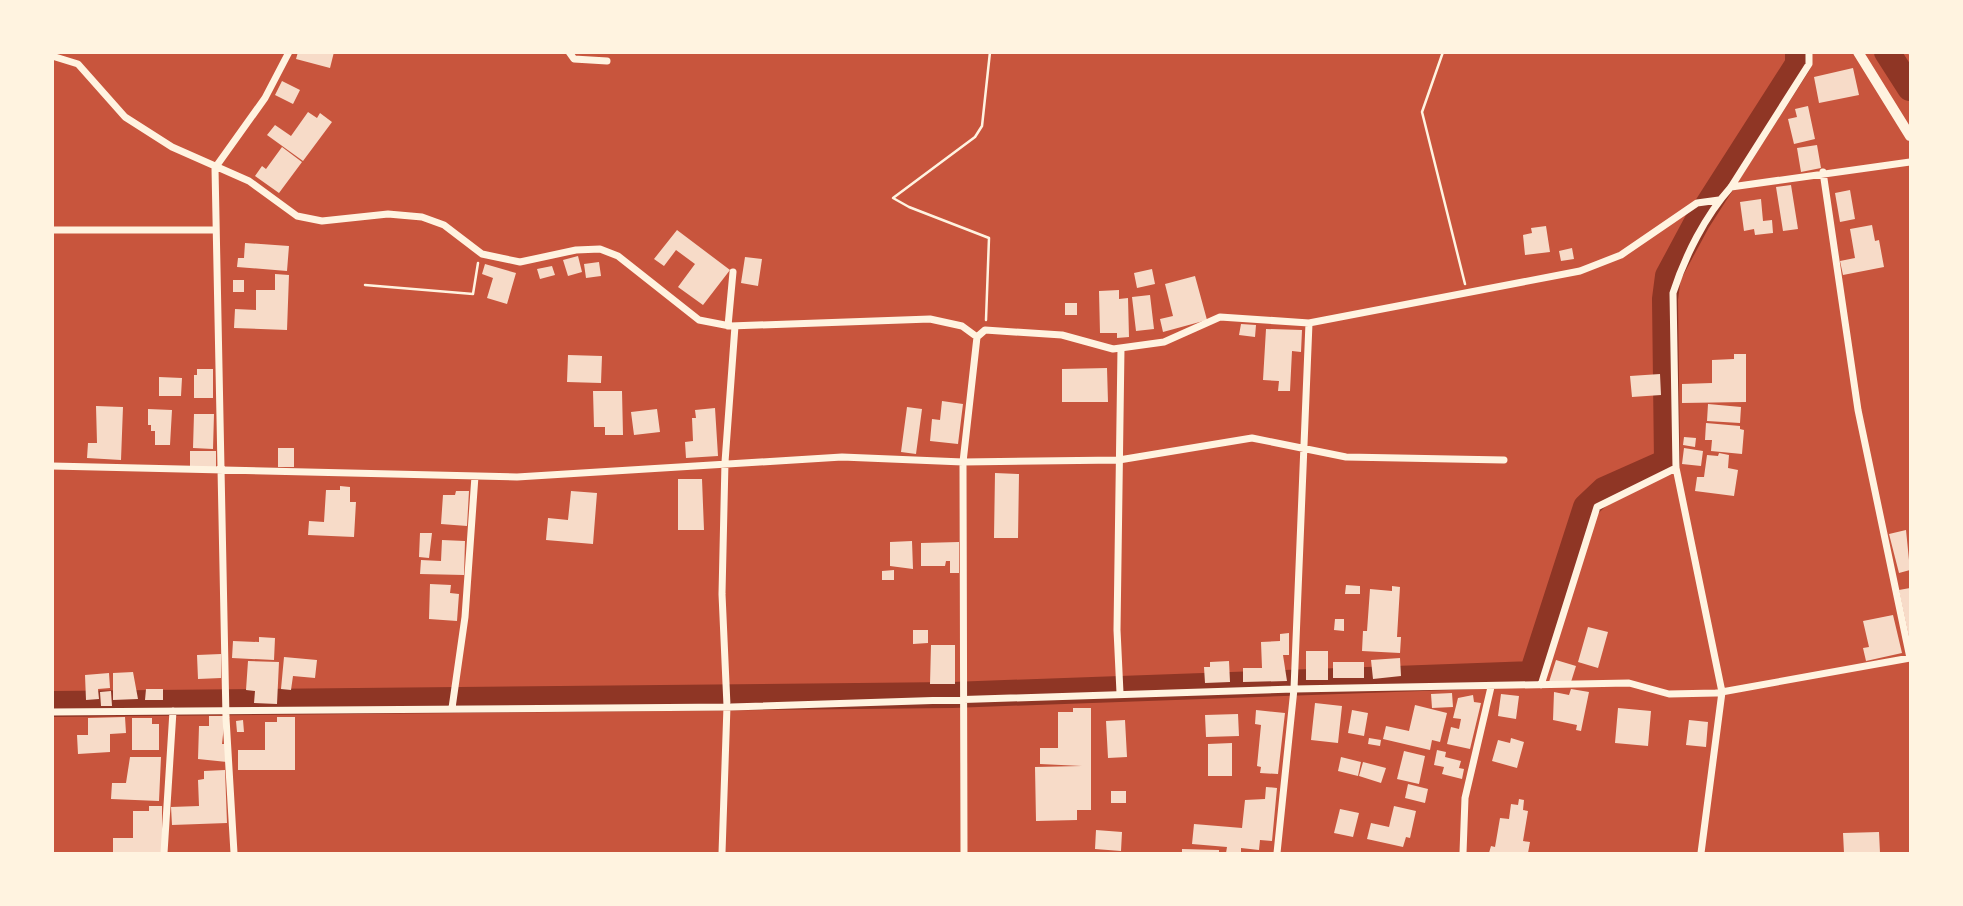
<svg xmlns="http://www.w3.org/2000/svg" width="1963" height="906" font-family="Quicksand,sans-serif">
  <rect width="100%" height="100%" fill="#c8553d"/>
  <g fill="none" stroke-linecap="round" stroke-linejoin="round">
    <path stroke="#8f3625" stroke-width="26" d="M1887 52 1910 88
      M52 704 952 695 1532 674 1586 507 1604 490 1667 462 1665 299 1668 276 1697 222 1798 64V52"/>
  </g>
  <path fill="#f7dbc8" d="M298 52H334L330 68 296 59Z
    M1853 68 1859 95 1819 103 1814 77Z
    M282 81 300 90 293 104 275 95Z
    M1808 106 1815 139 1794 144 1788 119 1797 117 1795 109Z
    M308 112 317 118 320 113 332 122 303 161 267 135 275 125 291 136Z
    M1817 145 1821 168 1801 172 1797 148Z
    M282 147 302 162 279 193 255 176 262 166 266 169Z
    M1791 185 1798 229 1783 231 1776 187Z
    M1850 190 1855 219 1840 222 1835 193Z
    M1761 199 1763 221 1772 220 1773 233 1755 235 1754 229 1744 231 1740 202Z
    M1872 225 1875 241 1879 240 1884 267 1843 275 1840 261 1855 258 1850 229Z
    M1546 226 1550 252 1525 255 1523 235 1532 233 1531 228Z
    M677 230 730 270 703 305 678 287 695 264 676 250 664 266 654 259Z
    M245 243 289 246 287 271 237 267 238 258H244Z
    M1572 248 1574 259 1561 261 1559 251Z
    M578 256 582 272 568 276 563 260Z
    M745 257 762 259 758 286 741 283Z
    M599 262 601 276 586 278 584 264Z
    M485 264 516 273 507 304 487 298 493 278 482 274Z
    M552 266 555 275 540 279 537 269Z
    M1152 269 1155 284 1137 288 1134 273Z
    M275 274 289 275 287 330 234 328 235 309 256 310V290H275Z
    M1195 276 1207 320 1163 332 1160 319 1173 316 1165 284Z
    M233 280H244V292H233Z
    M1119 290V299L1128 298 1129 337 1117 338V333H1100L1099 291Z
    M1150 295 1154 329 1136 331 1132 297Z
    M1065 303H1077V315H1065Z
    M1241 324 1256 325 1255 337 1239 335Z
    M1266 329 1302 330 1301 352 1292 351 1290 391H1278L1279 381 1263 380Z
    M1734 354H1746V402L1682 403V384L1712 383V360L1734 359Z
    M568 355 602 356 601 383 567 382Z
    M1107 368 1108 402H1062V369Z
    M197 369H213V398H194V375H197Z
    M1660 374 1661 395 1632 397 1630 376Z
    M159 377 182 378 181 396H159Z
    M593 391H622L623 435H605V427H594Z
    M942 401 963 404 958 444 930 441 932 419 940 420Z
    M1708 404 1741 407 1740 423 1707 421Z
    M96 406 123 407 121 460 87 458 88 443H97Z
    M907 407 922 409 916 454 901 452Z
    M715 408 718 456 686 458 685 442 693 441 692 418H696L695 410Z
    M148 409 172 410 170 445H155V431H151V425H148Z
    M657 409 660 432 634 435 631 412Z
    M194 414H214L213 449 193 448Z
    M1706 423 1740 426V429L1744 430 1742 454 1711 451 1712 440H1705Z
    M1684 437 1696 438 1695 447 1683 445Z
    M278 448H294V467H278Z
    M1684 448 1703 451 1701 466 1682 464Z
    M190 451H216V467H190Z
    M1719 453 1729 455 1728 468 1738 470 1734 496 1695 491 1697 477H1704L1707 455 1718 456Z
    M995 473 1019 474 1018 538H994Z
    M678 479H702L704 530H678Z
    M340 486 350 487V502H356L354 537 308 535 309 521 324 522 326 490H340Z
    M456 491H469L467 526 441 524 443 495H455Z
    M571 491 597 493 593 544 546 540 548 518 568 520Z
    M1906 530 1910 570 1899 573 1889 534Z
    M420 533H432L429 558 419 557Z
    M442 540 465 541 464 575 420 574 421 560 441 561Z
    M912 541 913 569 890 566V542Z
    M959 542V573H950V561H946L945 566H921V543Z
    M894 570V580H882V571Z
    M430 584 451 585 450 593 459 594 457 621 429 619Z
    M1346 585 1360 586V594H1345Z
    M1392 586 1400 587 1397 637H1401L1400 653 1362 651 1363 631H1367L1370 589 1392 591Z
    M1910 588V637H1909L1899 590Z
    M1893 615 1902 653 1866 661 1863 648 1869 647 1863 621Z
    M1335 619H1344V631L1334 630Z
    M1588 627 1608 632 1598 668 1578 662Z
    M913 630H928V643L913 644Z
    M1289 633V655H1283L1287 681 1243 682V668H1262L1261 642 1280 641V634Z
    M259 637 275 638 274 660 232 658 233 641 259 642Z
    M931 645H955V684H930Z
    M1306 651H1328V680H1306Z
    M221 654V678L198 679 197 655Z
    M284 657 317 660 315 678 293 676 291 690 281 689Z
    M1400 658 1401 676 1373 679 1371 660Z
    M1556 660 1576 666 1571 682H1549Z
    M248 661 279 662 277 704 254 703 255 691 246 690Z
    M1229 661 1230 682 1205 683 1204 667H1210V662Z
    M1333 662H1364V678H1333Z
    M133 672 138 699 113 700V673Z
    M109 673 110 688 98 689 99 699 86 700 85 675Z
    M146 689H163V700H145Z
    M1571 689 1589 692 1581 731 1576 730 1577 725 1553 720 1554 692 1569 695Z
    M111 691 112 706H101L100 692Z
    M1452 693 1453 707 1432 708 1431 694Z
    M1501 694 1519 696 1516 719 1498 716Z
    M1473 695 1474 702 1481 703 1470 749 1447 744 1451 727 1459 729 1461 719 1453 718 1458 698Z
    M1315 703 1342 706 1338 743 1311 740Z
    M1415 705 1447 713 1440 742 1432 740 1430 750 1383 739 1386 726 1409 731Z
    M1073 708H1091V810H1077V820L1036 821 1035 767 1082 766 1040 764V748H1058V712H1073Z
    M1618 708 1651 711 1648 746 1615 743Z
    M1256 710 1285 713 1278 774 1260 773 1261 767 1257 766 1261 725 1255 724Z
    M1352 710 1368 713 1364 736 1348 733Z
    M1238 714 1239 736 1206 737 1205 715Z
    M209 716H225L222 744H227V762L198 759 199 726H209Z
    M125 717 126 733 110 734V752L78 754 77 735H88V718Z
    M277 717H295V770H238V750H265V722H277Z
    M132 718H152V724H159V750H132Z
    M243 720 244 732H237L236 721Z
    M1125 720 1127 757 1108 758 1106 721Z
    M1689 720 1708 722 1706 747 1686 745Z
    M1369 738 1381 740 1380 746 1368 744Z
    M1511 738 1524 742 1517 768 1492 761 1498 740 1510 743Z
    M1232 743V776H1208V744Z
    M1437 750 1446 752 1445 757 1461 761 1459 768 1464 769 1462 779 1442 774 1444 767 1434 765Z
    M1404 751 1425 756 1419 784 1397 779Z
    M130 757H161L159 801 111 799 112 783H126Z
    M1341 757 1361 762 1358 776 1338 771Z
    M1363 762 1386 768 1381 783 1359 776Z
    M225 770 227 823 172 825 171 807 199 806 198 780 204 779V771Z
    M1408 784 1428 789 1425 803 1405 798Z
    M1266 787 1277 788 1272 841 1260 840 1259 850 1241 848V853H1226L1227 847 1192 844 1194 824 1242 828 1245 800 1265 799Z
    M1111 791H1126V803H1111Z
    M1519 799 1524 800 1523 810 1528 811 1523 841 1530 842 1528 853H1489L1491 846 1495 847 1500 818 1509 819 1511 804 1518 805Z
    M149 806H162V853H113V838H133V811H149Z
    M1394 806 1416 811 1410 838 1406 837 1403 847 1367 839 1371 823 1389 827Z
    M1340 809 1359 813 1353 837 1334 833Z
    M1096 830 1122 832 1121 851 1095 849Z
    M1879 832 1880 853H1844L1843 833Z
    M1182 849 1219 850V853H1182Z"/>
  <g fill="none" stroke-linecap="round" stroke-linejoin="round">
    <path stroke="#fff3e0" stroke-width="2.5" d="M1443 52 1422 112 1465 284
      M1909 52 1910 54
      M365 285 473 294 478 263
      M986 320 989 238 909 207 893 198 975 137 982 126 990 52"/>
    <path stroke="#fff3e0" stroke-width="7" d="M569 52 574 59 607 61
      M52 56 78 64 125 117 172 147 249 181 297 216 322 221 388 214 422 217 444 225 482 254 520 262 576 250 600 249 618 256 699 320 730 326 930 319 962 326 977 337
      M1731 187 1910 162
      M52 230H216
      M728 326 733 272
      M52 466 517 477 842 457 963 462 1119 460 1252 438 1346 457 1504 460
      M1676 468 1722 692 1701 853
      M1541 685 1597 507 1676 468 1673 293C1685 256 1705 216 1731 187L1809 64V52
      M1120 693 1117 630 1121 348
      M452 708 465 617 475 476
      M52 712 731 707 1294 689 1629 683 1669 694 1716 693 1910 658 1858 410 1823 172
      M164 853 173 711
      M234 853 226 718 215 168 265 98 289 52
      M722 853 727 706 722 594 725 462 735 326
      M964 853 963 462 977 337 985 330 1062 335 1113 349 1164 342 1220 317 1309 323 1580 271 1621 255 1697 203 1719 200
      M1277 853 1294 689 1309 323
      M1463 853 1465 798 1491 687"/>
    <path stroke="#fff3e0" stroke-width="10" d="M1858 52 1910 136"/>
  </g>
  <rect width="1963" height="906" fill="none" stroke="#fff3e0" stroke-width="108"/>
</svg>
